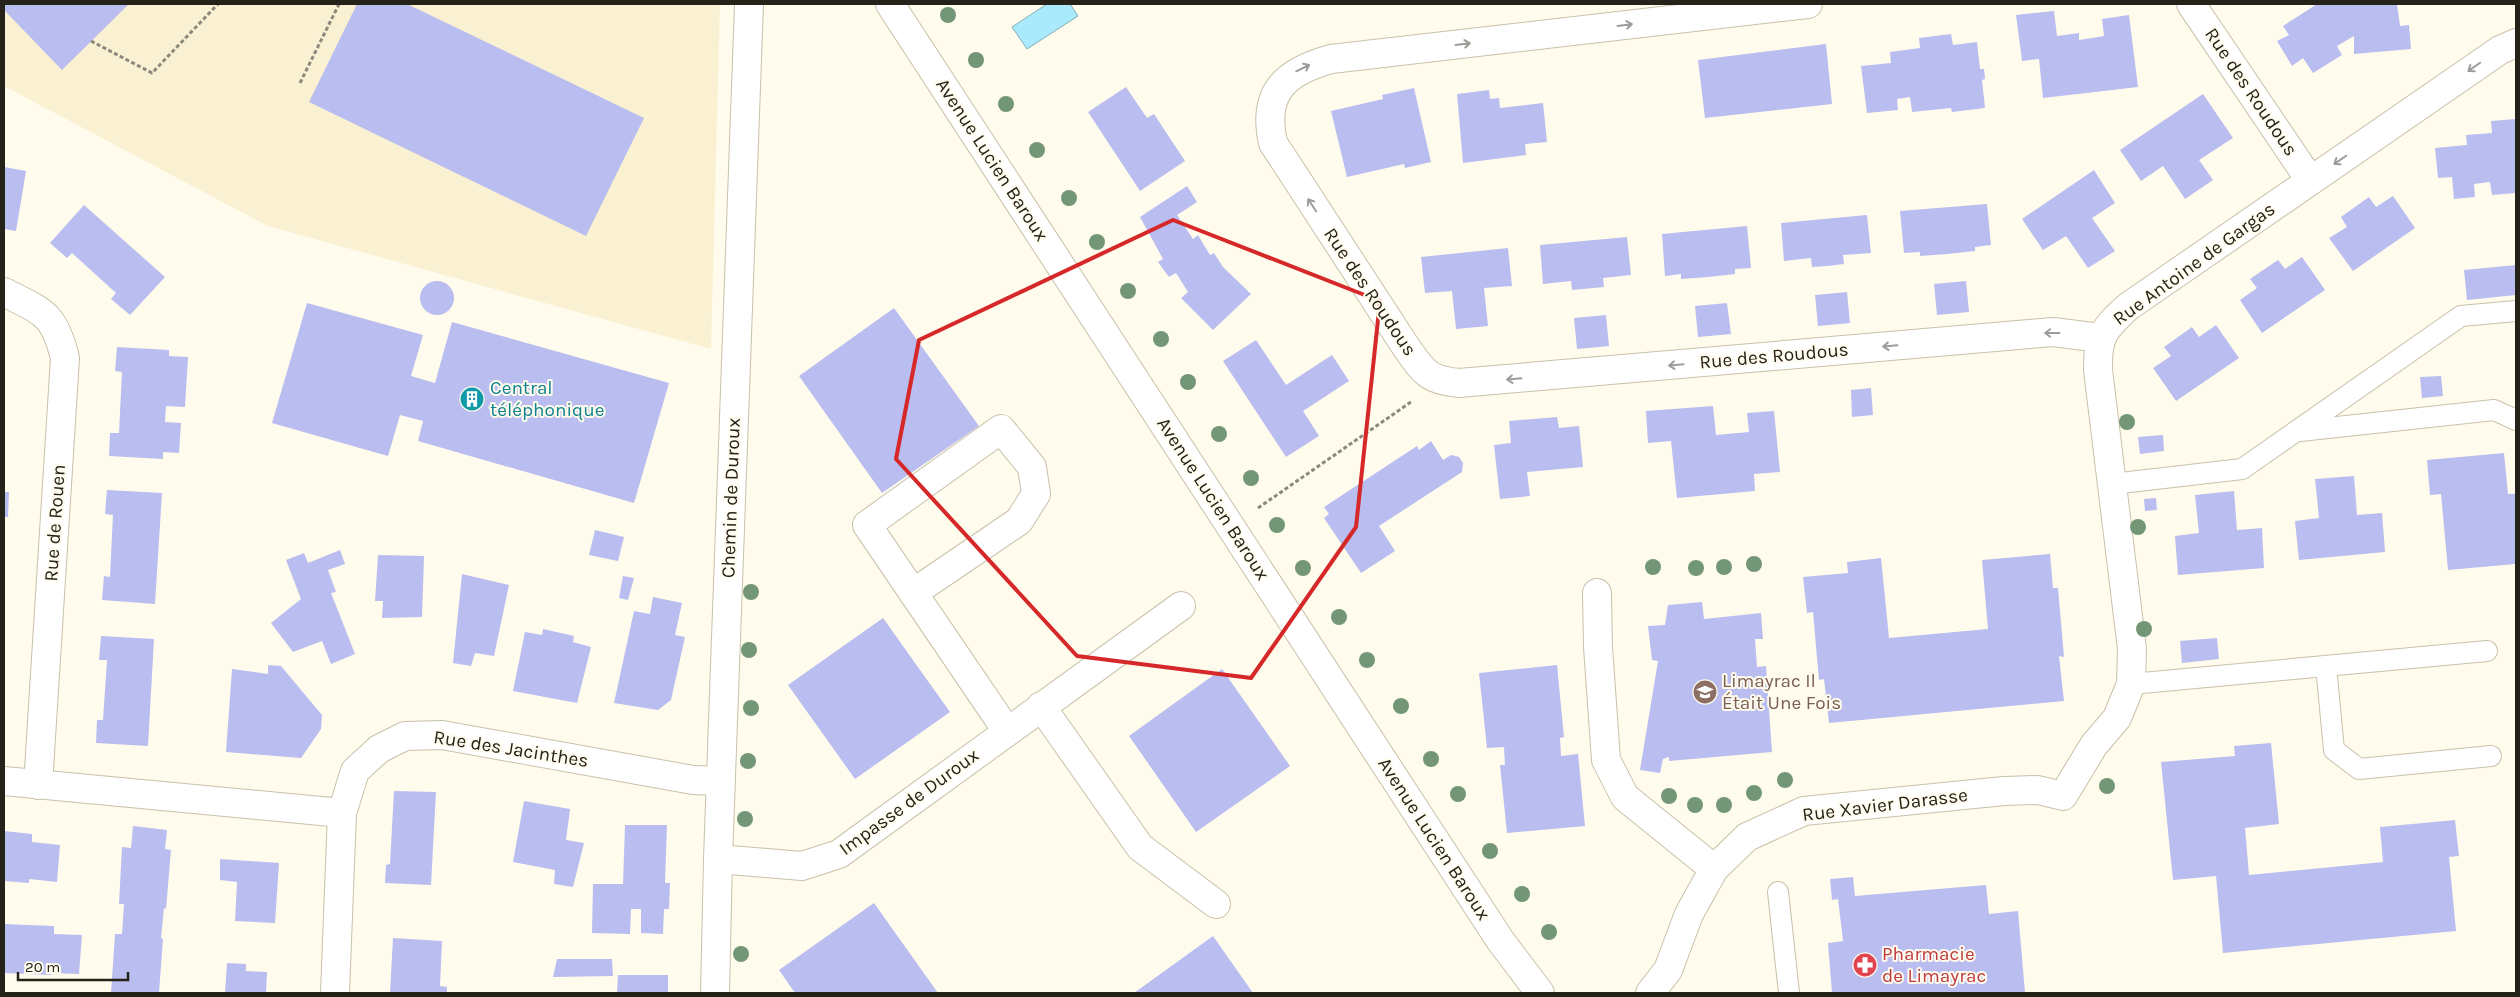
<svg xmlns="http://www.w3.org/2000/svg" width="2520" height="997" font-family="Karla,sans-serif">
  <rect width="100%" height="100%" fill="#fffbed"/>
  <path fill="#faf1d2" d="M4 4H720L711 349 268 226 4 86Z"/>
  <path fill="#a9eafc" stroke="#81aeb8" d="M1047 4H1070L1078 16 1027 49 1012 27Z"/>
  <path fill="#babdef" d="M4 4H129L62 70 4 10Z
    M357 4H407L644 118 586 236 309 102Z
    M2317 4H2397L2400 26 2409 25 2411 49 2354 54V36L2337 46 2342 55 2313 73 2303 58 2292 66 2277 41 2289 35 2283 26Z
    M2054 11 2057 36 2079 33V40L2104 36 2102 19 2129 15 2138 87 2043 98 2039 59 2022 61 2016 15Z
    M1951 34 1953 45 1977 42 1980 69H1984L1985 79 1982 80 1985 108 1952 112 1951 108 1912 112 1910 97 1897 99 1898 110 1867 113 1861 66 1891 63 1890 52 1920 48 1919 38Z
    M1826 44 1832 104 1705 118 1698 60Z
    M1126 87 1147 118 1154 114 1185 161 1140 191 1088 112Z
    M1414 88 1431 162 1405 168 1404 164 1347 177 1331 111 1383 99 1382 95Z
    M1489 90 1490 99 1499 98 1500 108 1543 103 1547 142 1525 144 1526 155 1463 163 1457 94Z
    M2203 94 2233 138 2199 160 2213 180 2185 199 2163 166 2141 181 2120 150Z
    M2516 119V193L2492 195 2490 182 2474 184 2475 197 2454 199 2452 177 2438 178 2435 148 2467 145 2466 135 2492 133 2491 121Z
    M4 167 26 171 16 231 4 229Z
    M2094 170 2115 203 2092 218 2115 251 2088 268 2066 236 2043 250 2022 219Z
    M1187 186 1197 202 1177 215 1193 239 1198 235 1210 255 1214 253 1223 267 1251 294 1213 330 1181 298 1188 292 1176 273 1169 277 1158 262 1163 259 1140 217Z
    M2393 196 2415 228 2353 271 2329 238 2347 227 2341 217 2369 197 2376 207Z
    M1987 204 1991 245 1975 247V251L1947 254 1920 256V252L1904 253 1900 211Z
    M84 205 165 277 130 315 111 299 116 293 72 253 67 258 50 243Z
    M1867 215 1871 253 1843 255 1844 264 1827 266 1812 267 1811 258 1784 261 1781 223Z
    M1747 226 1751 268 1735 269V274L1708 277 1681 279V274L1665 276 1662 234Z
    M1627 237 1631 275 1603 278 1604 287 1572 290 1571 281 1543 284 1540 245Z
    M1508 248 1512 286 1484 288 1488 326 1456 329 1452 291 1425 293 1421 257Z
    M2302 257 2325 290 2262 333 2240 300 2257 288 2250 279 2278 260 2285 269Z
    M2516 265V295L2467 300 2464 270Z
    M1966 281 1969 312 1937 315 1934 284Z
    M420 298a17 17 0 1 1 34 0a17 17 0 1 1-34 0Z
    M1847 292 1850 323 1818 326 1815 295Z
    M307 303 423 335 411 376 435 383 452 322 669 383 634 503 418 441 423 421 400 415 388 456 272 423Z
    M1727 303 1731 334 1698 337 1695 306Z
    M894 308 979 426 882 493 799 376Z
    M1606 315 1609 346 1577 349 1574 318Z
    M2216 325 2239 358 2176 401 2153 368 2171 356 2164 347 2192 327 2199 337Z
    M1256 340 1286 385 1332 355 1349 381 1303 411 1319 436 1286 457 1223 361Z
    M117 347 169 350V356L188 357 185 407 166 406 165 422 181 423 179 453 163 452V459L109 456 110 433H119L122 372 115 371Z
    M2441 376 2443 396 2422 398 2420 377Z
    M1871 388 1873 415 1852 417 1851 390Z
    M1713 406 1716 435 1749 432 1747 413 1774 411 1780 472 1754 474 1755 491 1677 498 1671 441 1648 443 1646 411Z
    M1557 417 1559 428 1579 426 1583 467 1527 472 1530 496 1500 499 1494 445 1511 443 1509 421Z
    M2163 435 2164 451 2140 454 2138 437Z
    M1431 441 1443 460 1451 455 1459 457 1463 463 1462 472 1379 526 1395 551 1361 573 1324 518 1329 514 1324 507 1417 446 1419 450Z
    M2504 453 2508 494H2516L2515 564 2448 570 2441 494 2430 495 2427 460Z
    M2354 476 2357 515 2382 513 2385 552 2299 560 2295 521 2319 518 2315 479Z
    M107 490 162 493 155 604 102 600 104 576 110 577 113 515 105 514Z
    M2234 491 2237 530 2262 528 2264 568 2178 575 2175 536 2199 533 2195 495Z
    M4 492H9L8 517H4Z
    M2156 498 2157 510 2145 511 2144 499Z
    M595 530 624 537 618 561 589 555Z
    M340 550 345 564 328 570 336 592 331 593 355 654 331 664 322 641 293 652 271 623 301 599 286 560 304 553 308 563Z
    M2050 554 2053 588H2058L2064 657 2059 656 2064 701 1829 723 1824 679 1819 680 1813 612 1807 613 1803 577 1848 573 1847 562 1881 558 1889 638 1988 629 1982 560Z
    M378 555 424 556 422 617 382 618 383 601H375Z
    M462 574 509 585 494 656 475 653 471 666 453 663Z
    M623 576 634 578 628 600 619 598Z
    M653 597 682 603 675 635 685 637 671 700 658 710 614 703 634 611 650 614Z
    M1702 602 1704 619 1761 613 1763 639H1755L1757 667 1766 666 1772 752 1669 761V757L1663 759 1660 773 1640 770 1658 661 1652 660 1648 626 1665 625 1668 605Z
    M883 618 950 712 855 779 788 685Z
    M543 629 574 636 573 642 591 647 577 703 513 691 525 632 542 635Z
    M101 636 154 639 148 746 96 743 97 720H103L107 660H99Z
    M2217 638 2219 659 2182 663 2180 641Z
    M268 665 281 666 322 715 321 729 301 758 226 752 232 669 268 674Z
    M1557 665 1564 737 1560 738 1561 756 1578 754 1585 826 1507 833 1500 765H1505L1504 747 1487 748 1479 673Z
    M1222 669 1290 766 1196 832 1129 736Z
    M2271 743 2279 824 2245 828 2249 875 2383 862 2380 827 2455 820 2459 856 2449 857 2456 931 2223 953 2216 876 2173 880 2161 762 2235 756 2234 746Z
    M394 791 436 792 431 885 385 883 386 865 390 864Z
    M524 801 570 809 566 840 584 843 573 887 554 884 555 870 513 862Z
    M625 825H667L665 883H670L669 909H664L663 934 641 933V909H631L630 934 592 933 593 884H623Z
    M133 826 167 830 165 849 171 850 166 909 164 908 161 938 163 939 159 993H111L115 934H122L124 904H119L122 847 131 848Z
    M4 831 32 834V842L60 845 57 882 29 879V883L4 881Z
    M220 859 279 863 275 923 235 921 237 882 220 880Z
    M1853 877 1855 896 1986 885 1989 914 2018 911 2025 993H1832L1828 943 1843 941 1838 899 1832 900 1830 879Z
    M874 903 938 993H795L779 970Z
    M4 924 54 926V934L82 935 79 974 51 973V975L4 973Z
    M1213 936 1253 993H1134Z
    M393 938 442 941 440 986 447 987V993H390Z
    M557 959H612L613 976 553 977Z
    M227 963 246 964V971L267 972 266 993H225Z
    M618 975H668V993H617Z"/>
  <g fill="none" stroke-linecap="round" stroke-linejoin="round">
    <defs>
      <path id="service" d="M2300 431 2494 410 2516 420
        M2112 484 2242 469 2461 316 2516 311
        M2326 666 2334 750 2359 769 2491 756
        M2131 684 2487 651
        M1778 892 1789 993"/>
      <path id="minor" d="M1808 4 1331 59C1284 72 1262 93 1273 143L1406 347C1424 372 1427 380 1459 383L2053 332 2100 338
        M2191 4 2310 180
        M4 292C43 312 54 313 65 358L38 785
        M913 593 1019 521 1036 494 1032 467 1001 429 867 525 1007 731
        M1597 593 1598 647 1606 760 1625 797 1714 869
        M1041 706 1140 847 1216 904
        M4 781 342 813
        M718 859 802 866 839 854 1181 606
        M335 993 342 813 355 771 379 749 405 736 442 735 693 780 721 781
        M715 993 718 859 749 4
        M1650 993 1668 970 1689 914 1714 869 1747 837 1804 811 2004 791 2038 790 2063 796 2094 745 2117 718 2131 684 2132 649 2098 370C2097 337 2104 328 2129 306L2500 50 2516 43"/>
      <path id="tertiary" d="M890 4 1500 940 1540 993"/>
    </defs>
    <use href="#service" stroke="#c8c1aa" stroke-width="22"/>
    <use href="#minor" stroke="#c8c1aa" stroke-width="30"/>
    <use href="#tertiary" stroke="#c8c1aa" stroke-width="30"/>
    <path stroke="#8c897d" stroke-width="3" stroke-dasharray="4 2.5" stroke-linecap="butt" d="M91 41 152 73 218 4
      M300 83 339 4
      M1258 508 1411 402"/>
    <use href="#service" stroke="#fff" stroke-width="20"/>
    <use href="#minor" stroke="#fff" stroke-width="28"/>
    <use href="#tertiary" stroke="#fff" stroke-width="28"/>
  </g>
  <g fill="#739776">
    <circle cx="948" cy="15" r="8"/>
    <circle cx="976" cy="60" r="8"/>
    <circle cx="1006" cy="104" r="8"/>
    <circle cx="1037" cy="150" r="8"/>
    <circle cx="1069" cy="198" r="8"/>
    <circle cx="1097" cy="242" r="8"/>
    <circle cx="1128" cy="291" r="8"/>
    <circle cx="1161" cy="339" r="8"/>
    <circle cx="1188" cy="382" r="8"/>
    <circle cx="2127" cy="422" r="8"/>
    <circle cx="1219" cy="434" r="8"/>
    <circle cx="1251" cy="478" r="8"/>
    <circle cx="1277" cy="525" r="8"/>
    <circle cx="2138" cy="527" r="8"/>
    <circle cx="1754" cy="564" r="8"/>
    <circle cx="1653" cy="567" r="8"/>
    <circle cx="1724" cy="567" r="8"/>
    <circle cx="1303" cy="568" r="8"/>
    <circle cx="1696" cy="568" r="8"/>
    <circle cx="751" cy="592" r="8"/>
    <circle cx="1339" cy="617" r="8"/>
    <circle cx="2144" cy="629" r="8"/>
    <circle cx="749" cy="650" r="8"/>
    <circle cx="1367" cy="660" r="8"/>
    <circle cx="1401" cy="706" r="8"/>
    <circle cx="751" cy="708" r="8"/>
    <circle cx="1431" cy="759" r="8"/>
    <circle cx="748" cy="761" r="8"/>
    <circle cx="1785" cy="780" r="8"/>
    <circle cx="2107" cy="786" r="8"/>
    <circle cx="1754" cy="793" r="8"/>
    <circle cx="1458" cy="794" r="8"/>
    <circle cx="1669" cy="796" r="8"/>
    <circle cx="1695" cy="805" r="8"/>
    <circle cx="1724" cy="805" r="8"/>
    <circle cx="745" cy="819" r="8"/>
    <circle cx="1490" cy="851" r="8"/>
    <circle cx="1522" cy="894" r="8"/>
    <circle cx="1549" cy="932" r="8"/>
    <circle cx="741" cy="954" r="8"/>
  </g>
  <defs><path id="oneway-shaft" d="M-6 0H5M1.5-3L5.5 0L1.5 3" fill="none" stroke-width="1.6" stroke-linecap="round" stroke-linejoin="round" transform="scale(1.25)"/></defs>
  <g stroke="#9d9c98">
    <use href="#oneway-shaft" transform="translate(1625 25) rotate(-7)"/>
    <use href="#oneway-shaft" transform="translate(1463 44) rotate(-7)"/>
    <use href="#oneway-shaft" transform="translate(2474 67) rotate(145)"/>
    <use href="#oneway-shaft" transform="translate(1303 68) rotate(-26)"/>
    <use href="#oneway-shaft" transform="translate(2340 160) rotate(145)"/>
    <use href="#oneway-shaft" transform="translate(1312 205) rotate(-123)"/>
    <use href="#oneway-shaft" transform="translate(2052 333) rotate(-180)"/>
    <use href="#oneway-shaft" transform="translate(1890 346) rotate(175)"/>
    <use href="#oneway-shaft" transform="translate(1676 365) rotate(175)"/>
    <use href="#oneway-shaft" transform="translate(1514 379) rotate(175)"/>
  </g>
  <path fill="none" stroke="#d62828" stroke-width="4" stroke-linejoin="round" d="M1173 220 1380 301 1356 527 1251 678 1077 656 896 459 919 340Z"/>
  <defs>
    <symbol id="building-disc" viewBox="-11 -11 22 22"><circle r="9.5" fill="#0f9aa8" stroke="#fffbed"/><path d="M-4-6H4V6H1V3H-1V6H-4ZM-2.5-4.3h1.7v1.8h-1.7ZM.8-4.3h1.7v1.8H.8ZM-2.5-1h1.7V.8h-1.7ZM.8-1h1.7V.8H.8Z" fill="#fff"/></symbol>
    <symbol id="school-disc" viewBox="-11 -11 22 22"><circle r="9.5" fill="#8d6e63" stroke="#fffbed"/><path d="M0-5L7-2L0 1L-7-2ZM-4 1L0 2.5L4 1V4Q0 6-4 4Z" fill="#fff"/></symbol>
    <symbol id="pharmacy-disc" viewBox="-11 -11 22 22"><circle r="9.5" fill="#e0444e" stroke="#fffbed"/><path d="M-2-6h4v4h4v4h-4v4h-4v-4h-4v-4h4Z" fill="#fff"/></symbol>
  </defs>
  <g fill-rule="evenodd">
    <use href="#building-disc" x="458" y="385" width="28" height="28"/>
    <use href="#school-disc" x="1691" y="678" width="28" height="28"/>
    <use href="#pharmacy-disc" x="1851" y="951" width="28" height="28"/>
  </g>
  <g text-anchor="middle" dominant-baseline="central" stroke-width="4" stroke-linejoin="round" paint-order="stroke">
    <g font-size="19" fill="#252219" stroke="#fffbed">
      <text transform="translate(2251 92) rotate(56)">Rue des Roudous</text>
      <text transform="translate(992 160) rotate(57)">Avenue Lucien Baroux</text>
      <text transform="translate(2194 264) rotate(-36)">Rue Antoine de Gargas</text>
      <text transform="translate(1370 292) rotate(56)">Rue des Roudous</text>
      <text transform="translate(1774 356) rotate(-5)">Rue des Roudous</text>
      <text transform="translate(731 498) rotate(-88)">Chemin de Duroux</text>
      <text transform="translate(1213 499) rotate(57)">Avenue Lucien Baroux</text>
      <text transform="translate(55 523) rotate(-86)">Rue de Rouen</text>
      <text transform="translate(511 749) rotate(9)">Rue des Jacinthes</text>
      <text transform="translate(909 802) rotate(-36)">Impasse de Duroux</text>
      <text transform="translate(1885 805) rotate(-7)">Rue Xavier Darasse</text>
      <text transform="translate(1434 839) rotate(57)">Avenue Lucien Baroux</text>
    </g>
    <g font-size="19" fill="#0d838f" stroke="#fffbed" text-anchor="start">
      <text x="490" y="388">Central<tspan x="490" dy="22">téléphonique</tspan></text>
    </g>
    <g font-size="19" fill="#785e54" stroke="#fffbed" text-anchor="start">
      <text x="1722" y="681">Limayrac Il<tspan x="1722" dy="22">Était Une Fois</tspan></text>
    </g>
    <g font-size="19" fill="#be3a42" stroke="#fffbed" text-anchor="start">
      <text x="1882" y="954">Pharmacie<tspan x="1882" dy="22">de Limayrac</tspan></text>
    </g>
  </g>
  <rect width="2520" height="997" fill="none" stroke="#252219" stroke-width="10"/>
  <path d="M18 972v8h110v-8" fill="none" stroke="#252219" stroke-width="2.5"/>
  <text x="25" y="972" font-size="15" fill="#252219" stroke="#fffbed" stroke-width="4" paint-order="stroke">20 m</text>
</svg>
